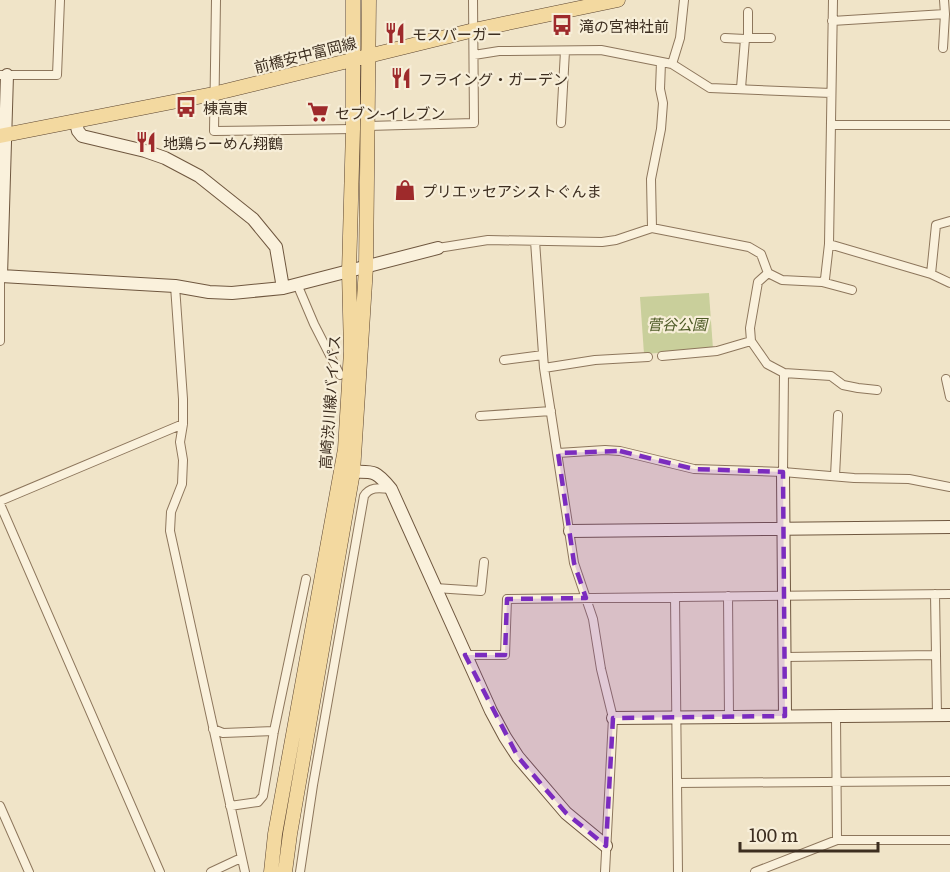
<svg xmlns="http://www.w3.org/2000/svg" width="950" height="872" font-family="Literata,'Noto Sans JP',serif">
  <rect width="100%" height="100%" fill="#f0e4c8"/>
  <path fill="#c9cf9b" d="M709 293 713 349 644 354 640 297Z"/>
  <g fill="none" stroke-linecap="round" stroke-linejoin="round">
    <defs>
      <path id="street" d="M216 0 214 131 353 129
        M832 21 945 14
        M725 38 745 39
        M748 38H771
        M943 48 945 14 944 0
        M474 55 499 51 601 50 672 64 710 88 831 93
        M672 64 680 38 684 0
        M0 75H57L60 0
        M741 88 745 39 748 38V12
        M561 123 565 51
        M831 125H950
        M368 126 474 123 473 0
        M652 228 651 179 661 129 663 103 660 89 661 62
        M535 241 544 368 574 563 593 619 601 669 613 718 605 872
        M829 244 931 274 950 283
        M438 248 488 240 602 242 616 240 652 228 749 247 761 254 768 273 758 282 750 328 751 341 767 364 784 373 831 376 843 385 858 388 877 390
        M768 273 782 280 822 282 825 279 829 244 833 0
        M931 274 936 225 950 221
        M0 276V341
        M822 282 852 290
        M297 284 314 324 340 375
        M175 286 183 399V424L180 442 183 460 182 484 171 512 170 531 245 872
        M662 356 717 351 751 341
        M504 360 543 355
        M544 368 595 360 648 357
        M784 373 783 472 854 478 909 479 950 487
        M946 379 950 397
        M480 416 551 411
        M558 453 605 450 620 451 694 469 783 472
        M835 476 838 415
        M0 501 183 424
        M0 504 160 872
        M435 588 481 591 484 562
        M935 594 937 715
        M728 596 729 716
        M675 597 678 872
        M465 655H505L507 599 950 594
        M785 657 936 655
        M836 716 837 840H950
        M213 729 223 733 274 731
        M677 783 950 781
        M0 806 29 872
        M230 806 258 802 263 796 274 731 306 579
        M211 872 241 858
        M300 872 313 785 364 496C370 486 380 488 391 489
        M755 872 837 840"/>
      <path id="secondary" d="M7 75 1 276 175 286 209 292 232 293 283 288 438 248
        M76 123 78 131 82 136 145 151 165 158 199 176 253 219 276 247 283 288
        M353 472C375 471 377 472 391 489L491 711 505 737 518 757 566 813 606 846
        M783 472 785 716
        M570 531 950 527
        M613 718 950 715"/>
      <path id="primary" d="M0 136 213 94 474 30 618 0
        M271 872 275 834 345 449 351 351 349 272 353 129V0
        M285 872 290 834 353 472 366 267 369 0"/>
    </defs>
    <use href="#street" stroke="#8d765c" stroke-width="10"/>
    <use href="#secondary" stroke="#6f573f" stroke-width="14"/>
    <use href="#primary" stroke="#5b4430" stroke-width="15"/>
    <use href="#street" stroke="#faf1dc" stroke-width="8"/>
    <use href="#secondary" stroke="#faf1dc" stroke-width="12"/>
    <use href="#primary" stroke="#f3d9a0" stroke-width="14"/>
  </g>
  <path fill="#7b2cbf" fill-opacity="0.2" stroke="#7b2cbf" stroke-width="4.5" stroke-dasharray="12 8" stroke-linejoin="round" d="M620 451 694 469 783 472 785 716 613 718 606 846 566 813 518 757 465 655H505L507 599 586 598 574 563 558 453Z"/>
  <defs>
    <symbol id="bus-bare" viewBox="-9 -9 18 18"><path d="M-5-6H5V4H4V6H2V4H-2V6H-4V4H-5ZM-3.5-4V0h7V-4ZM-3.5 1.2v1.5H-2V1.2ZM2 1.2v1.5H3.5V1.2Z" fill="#9e2a2b" stroke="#f7eed8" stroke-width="2.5" paint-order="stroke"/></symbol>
    <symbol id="restaurant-bare" viewBox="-9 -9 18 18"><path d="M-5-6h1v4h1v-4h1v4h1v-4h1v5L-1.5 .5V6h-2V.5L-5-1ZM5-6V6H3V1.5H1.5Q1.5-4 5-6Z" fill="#9e2a2b" stroke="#f7eed8" stroke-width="2.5" paint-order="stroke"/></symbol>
    <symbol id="supermarket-bare" viewBox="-9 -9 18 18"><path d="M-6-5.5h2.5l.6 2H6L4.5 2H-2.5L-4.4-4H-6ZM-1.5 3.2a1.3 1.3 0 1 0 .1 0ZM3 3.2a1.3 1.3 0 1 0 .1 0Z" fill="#9e2a2b" stroke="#f7eed8" stroke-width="2.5" paint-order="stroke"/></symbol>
    <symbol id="shop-bare" viewBox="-9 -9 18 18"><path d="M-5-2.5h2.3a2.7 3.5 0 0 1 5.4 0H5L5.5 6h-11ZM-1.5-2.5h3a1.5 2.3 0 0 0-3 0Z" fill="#9e2a2b" stroke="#f7eed8" stroke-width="2.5" paint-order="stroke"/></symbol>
  </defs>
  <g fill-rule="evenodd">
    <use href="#bus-bare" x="547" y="10" width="30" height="30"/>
    <use href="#restaurant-bare" x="380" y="18" width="30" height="30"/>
    <use href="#restaurant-bare" x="386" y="63" width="30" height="30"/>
    <use href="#bus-bare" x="171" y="92" width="30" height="30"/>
    <use href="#supermarket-bare" x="303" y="97" width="30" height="30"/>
    <use href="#restaurant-bare" x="131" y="127" width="30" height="30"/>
    <use href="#shop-bare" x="390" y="175" width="30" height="30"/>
  </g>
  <g text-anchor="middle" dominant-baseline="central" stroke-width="4.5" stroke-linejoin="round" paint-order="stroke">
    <g font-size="15" fill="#3d2e20" stroke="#f7eed8" text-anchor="start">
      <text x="579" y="25">滝の宮神社前</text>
      <text x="412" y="33">モスバーガー</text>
      <text x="418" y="78">フライング・ガーデン</text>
      <text x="203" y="107">棟高東</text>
      <text x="335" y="112">セブン-イレブン</text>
      <text x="163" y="142">地鶏らーめん翔鶴</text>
      <text x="422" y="190">プリエッセアシストぐんま</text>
    </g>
    <g font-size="15" fill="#3d2e20" stroke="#f7eed8">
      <text transform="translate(305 54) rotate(-14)">前橋安中富岡線</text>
      <text transform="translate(329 402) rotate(-86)">高崎渋川線バイパス</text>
    </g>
    <g font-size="15" font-style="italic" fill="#4d5a26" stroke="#f7eed8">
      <text x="677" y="323">菅谷公園</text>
    </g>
  </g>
  <path d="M740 842v9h138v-9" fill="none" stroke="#3d2e20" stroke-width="3"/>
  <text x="749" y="842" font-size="18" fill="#3d2e20" stroke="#f7eed8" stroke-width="4.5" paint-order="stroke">100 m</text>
</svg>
